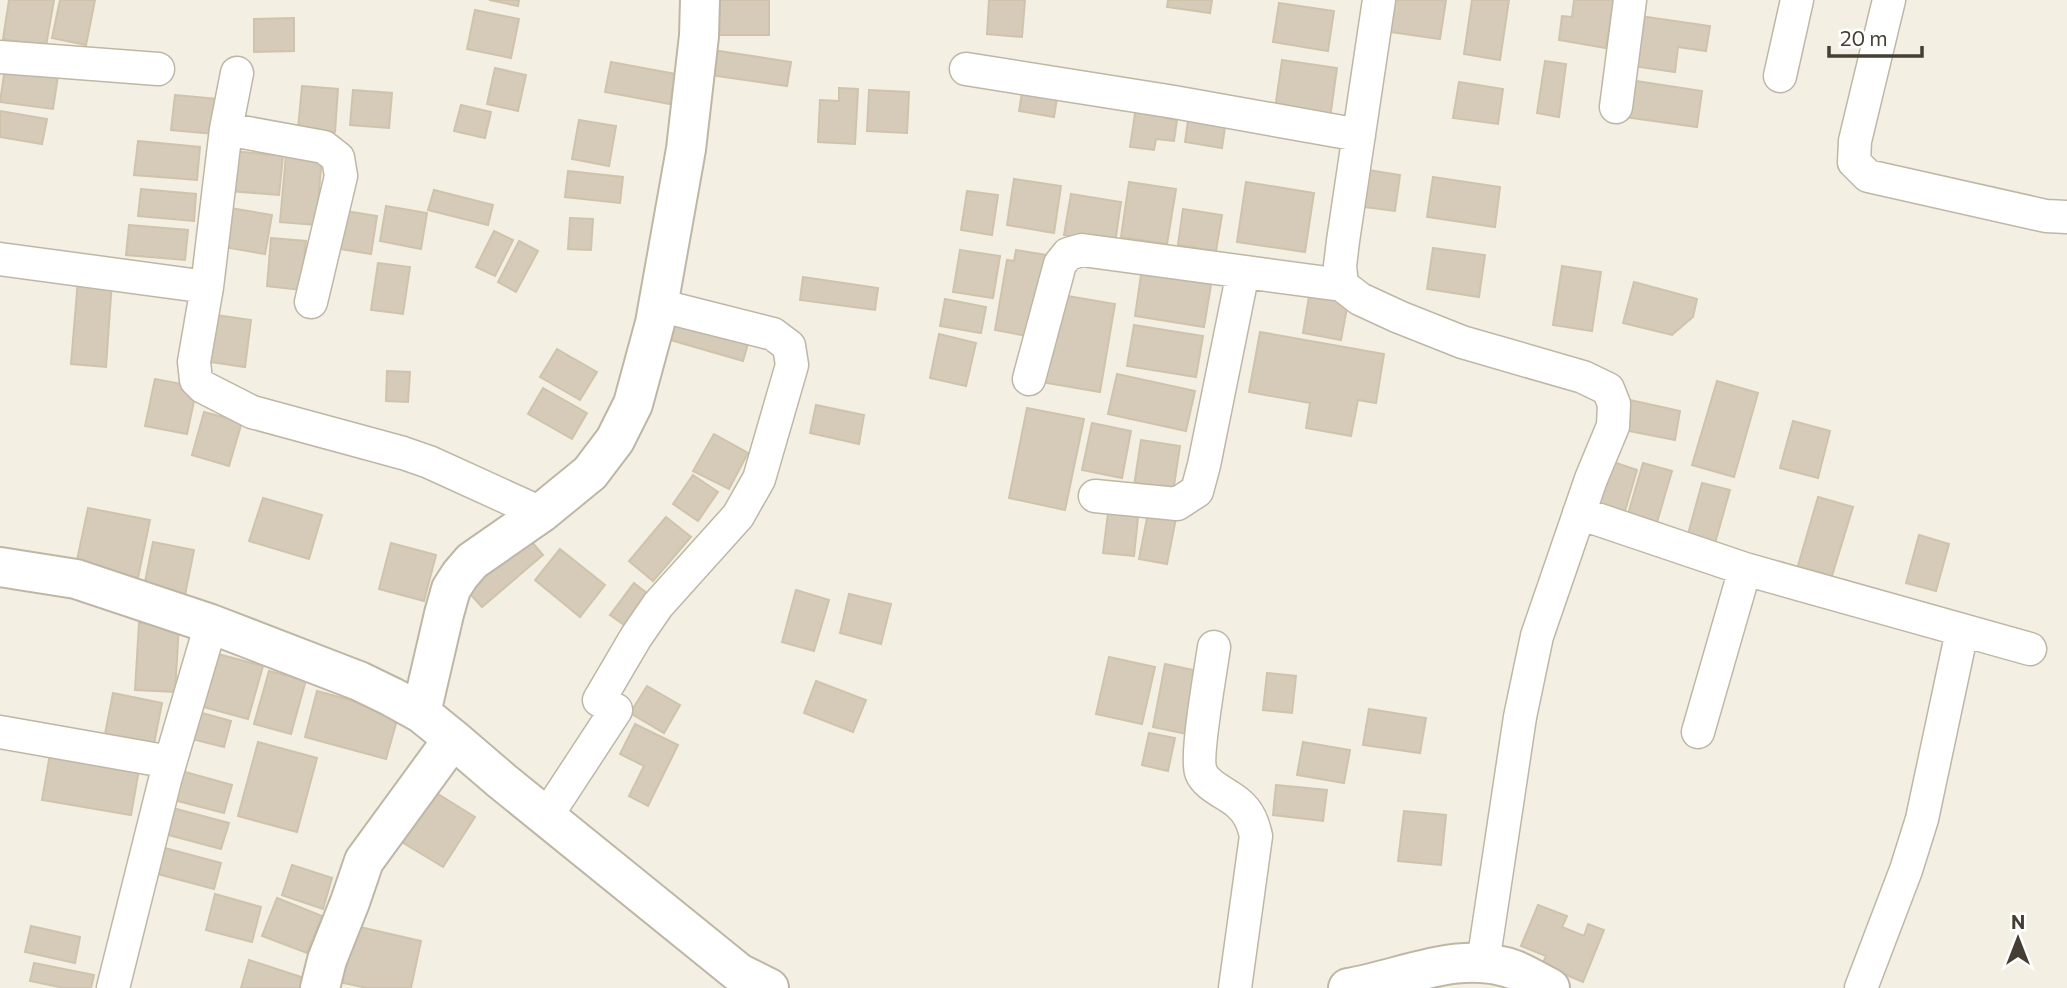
<svg xmlns="http://www.w3.org/2000/svg" width="2067" height="988" font-family="Commissioner,sans-serif">
  <rect width="100%" height="100%" fill="#f3efe3"/>
  <path fill="#d5cbb8" stroke="#d0c3ab" stroke-width="2" d="M9 0H54L46 46 3 39Z
    M60 0H95L86 45 52 38Z
    M489 0H519L518 6Z
    M713 0H769V35H713Z
    M989 0H1025L1022 37 987 34Z
    M1168 0H1212L1210 13 1167 7Z
    M1388 0H1446L1440 39 1383 31Z
    M1472 0H1509L1500 60 1464 54Z
    M1574 0H1614L1606 48 1559 40 1562 16 1572 17Z
    M1279 3 1334 11 1328 51 1273 42Z
    M475 10 519 19 511 58 467 49Z
    M1640 16 1710 26 1706 51 1678 47 1675 72 1633 66Z
    M294 18V51L254 52V19Z
    M706 49 791 62 787 86 703 74Z
    M1282 60 1337 68 1330 118 1275 109Z
    M6 61 59 69 53 109 0 102Z
    M1545 61 1566 64 1559 117 1537 113Z
    M611 62 676 74 670 104 605 92Z
    M495 68 526 75 518 111 487 104Z
    M1024 80 1059 85 1054 117 1019 111Z
    M1630 80 1702 91 1697 127 1624 117Z
    M1459 82 1503 89 1498 124 1453 118Z
    M302 86 338 89 335 132 298 129Z
    M839 88 858 89 855 144 818 142 820 100 839 101Z
    M353 90 392 93 389 128 350 125Z
    M869 90 909 92 907 133 867 131Z
    M175 95 217 99 214 134 171 130Z
    M461 105 491 112 485 138 454 131Z
    M1136 107 1164 111 1163 118 1177 120 1174 141 1156 139 1154 150 1130 147Z
    M0 111 47 119 42 144 0 137Z
    M1189 114 1226 120 1222 148 1185 142Z
    M579 120 616 126 609 166 572 159Z
    M138 141 200 147 197 180 134 175Z
    M233 151 283 156 279 195 230 191Z
    M286 154 322 157 316 225 280 222Z
    M1362 169 1400 175 1395 211 1356 206Z
    M568 171 623 177 620 203 565 197Z
    M1433 177 1500 187 1495 227 1427 217Z
    M1014 179 1061 186 1054 233 1007 225Z
    M1129 182 1176 189 1167 244 1121 237Z
    M1246 182 1314 193 1305 252 1237 242Z
    M141 189 196 194 194 221 138 216Z
    M434 190 493 205 488 225 428 210Z
    M967 191 998 195 992 235 961 230Z
    M1071 194 1121 202 1115 243 1064 235Z
    M386 206 427 213 421 249 380 241Z
    M224 207 272 215 265 254 218 246Z
    M1183 209 1222 215 1216 251 1178 245Z
    M346 211 377 216 371 254 340 249Z
    M570 218 593 219 591 250 568 249Z
    M129 225 188 230 185 260 126 255Z
    M494 231 513 240 495 276 476 267Z
    M271 238 306 241 301 290 267 286Z
    M519 241 538 251 516 292 498 282Z
    M1433 248 1485 255 1479 297 1427 289Z
    M960 250 1000 256 993 298 953 292Z
    M1016 250 1047 255 1032 337 995 330 1007 260 1014 261Z
    M378 263 410 267 403 314 371 310Z
    M1562 266 1601 272 1592 331 1553 325Z
    M1142 268 1212 279 1204 327 1135 316Z
    M803 277 878 288 875 310 800 300Z
    M78 279 112 281 106 367 71 364Z
    M1634 282 1697 299 1693 317 1672 335 1623 323Z
    M1310 290 1349 297 1341 340 1303 333Z
    M1056 294 1115 304 1100 392 1041 382Z
    M945 299 986 307 981 333 940 326Z
    M209 314 251 320 245 367 203 361Z
    M674 314 750 337 743 361 667 339Z
    M1134 325 1203 336 1196 377 1127 366Z
    M1260 332 1384 354 1376 403 1358 400 1351 436 1306 428 1310 403 1249 392Z
    M939 334 976 343 966 386 930 378Z
    M557 349 597 372 580 400 540 377Z
    M387 371 410 372 408 402 386 401Z
    M1117 374 1195 391 1186 431 1108 414Z
    M155 379 197 387 187 434 145 426Z
    M1717 381 1758 393 1734 477 1692 465Z
    M543 388 587 413 572 439 528 414Z
    M1630 400 1680 411 1675 440 1624 430Z
    M816 405 864 415 859 444 810 433Z
    M1027 408 1084 419 1065 510 1009 498Z
    M204 412 242 422 229 466 192 455Z
    M1793 421 1830 431 1818 478 1780 468Z
    M1092 423 1131 431 1122 478 1082 470Z
    M714 434 748 453 729 489 693 471Z
    M1141 440 1180 446 1173 492 1134 486Z
    M1610 461 1637 470 1623 518 1595 509Z
    M1643 463 1672 471 1655 529 1626 521Z
    M693 475 718 492 698 521 673 504Z
    M1702 483 1730 490 1715 543 1688 534Z
    M1818 497 1853 507 1831 579 1797 569Z
    M263 498 322 515 309 559 249 541Z
    M1109 505 1139 508 1134 556 1103 553Z
    M88 508 150 520 138 578 76 565Z
    M1148 513 1176 518 1167 564 1139 559Z
    M666 517 691 537 653 581 629 561Z
    M525 534 543 555 482 607 463 586Z
    M1919 535 1949 544 1936 591 1906 583Z
    M153 542 194 550 185 595 144 587Z
    M391 543 436 555 424 601 379 589Z
    M560 549 605 585 580 617 535 580Z
    M634 583 648 594 624 625 610 615Z
    M796 590 829 600 814 651 782 642Z
    M849 594 891 604 881 644 840 633Z
    M139 623 179 625 175 692 135 690Z
    M214 653 263 666 248 719 200 706Z
    M1109 657 1155 667 1142 724 1096 714Z
    M1165 664 1198 671 1187 734 1153 727Z
    M269 671 306 680 291 734 254 724Z
    M1267 673 1296 676 1292 713 1263 710Z
    M816 681 866 700 853 732 804 713Z
    M647 686 680 705 664 733 630 713Z
    M317 691 399 713 386 759 305 737Z
    M113 693 162 703 154 744 105 734Z
    M1369 709 1426 718 1420 753 1363 745Z
    M195 711 231 721 224 747 188 738Z
    M635 724 678 745 648 806 629 796 644 766 620 754Z
    M1149 733 1175 738 1168 771 1142 765Z
    M258 742 317 758 297 832 238 816Z
    M1303 742 1350 750 1344 783 1297 775Z
    M51 748 140 764 131 815 42 800Z
    M178 770 232 785 224 813 170 799Z
    M422 784 475 817 443 867 390 835Z
    M1276 785 1327 790 1323 821 1273 815Z
    M169 807 229 823 221 849 161 833Z
    M1404 811 1446 815 1441 865 1398 861Z
    M161 847 221 863 214 889 154 873Z
    M292 865 332 878 323 909 282 895Z
    M215 894 261 907 252 942 206 930Z
    M277 898 322 916 307 953 262 936Z
    M1538 905 1567 916 1562 927 1584 936 1588 924 1604 930 1583 982 1542 965 1546 956 1521 946Z
    M347 924 421 941 411 988H367L334 981Z
    M31 926 80 937 75 963 25 952Z
    M249 960 304 978 301 988H241Z
    M34 963 94 975 91 988H64L30 981Z"/>
  <g fill="none" stroke-linecap="round" stroke-linejoin="round">
    <defs>
      <path id="minor" d="M1379 0 1343 241 1340 266 1342 285 1360 299 1399 317 1462 342 1583 377 1608 389 1614 404 1613 426 1591 479 1537 636 1520 717 1483 963
        M1889 0 1855 141 1854 162 1868 176 2046 216 2067 217
        M0 57 158 69
        M966 69 1174 102 1359 135
        M237 73 226 129 207 287 194 362 196 380 203 387 252 412 403 453 429 462 541 513
        M1780 76 1797 0
        M1616 107 1630 0
        M226 129 324 147 338 158 341 176 311 302
        M0 259 207 287
        M1029 379 1060 264 1068 254 1082 250 1342 285
        M1095 496 1177 504 1197 491 1204 465 1243 272
        M1579 513 1745 569 2030 649
        M1214 647C1211 669 1195 757 1201 772 1206 786 1228 794 1238 803 1249 812 1253 823 1256 836L1235 988
        M0 732 170 762
        M1698 732 1745 569
        M546 817 616 710 599 700 636 637 658 605 738 516 759 479 792 365 789 346 773 334 658 305
        M113 988 165 780 211 624
        M1861 988 1906 870 1922 819 1962 631"/>
      <path id="tertiary" d="M0 567 76 579 211 624 359 681 392 697 421 713 453 739 502 781 739 973 769 988
        M421 713 444 614 451 589 460 575 472 561 541 513 590 473 615 440 633 404 655 323 686 149 699 36 700 0
        M320 988 327 960 350 902 364 861 453 739
        M1348 988C1403 979 1460 949 1515 970 1527 975 1538 982 1550 988"/>
    </defs>
    <use href="#minor" stroke="#bfb7a5" stroke-width="35"/>
    <use href="#tertiary" stroke="#bfb7a5" stroke-width="42"/>
    <use href="#minor" stroke="#fff" stroke-width="32"/>
    <use href="#tertiary" stroke="#fff" stroke-width="38"/>
  </g>
  <g transform="translate(2018 939)" stroke="#ffffff" stroke-width="5" paint-order="stroke">
  <path d="M0-5L12 26L0 18L-12 26Z" fill="#453f33"/>
  <text y="-10" font-size="19" font-weight="bold" text-anchor="middle" fill="#453f33">N</text>
  </g>
  <path d="M1829 46v10h93v-10" fill="none" stroke="#453f33" stroke-width="3.5"/>
  <text x="1840" y="46" font-size="21" fill="#453f33" stroke="#ffffff" stroke-width="5" paint-order="stroke">20 m</text>
</svg>
